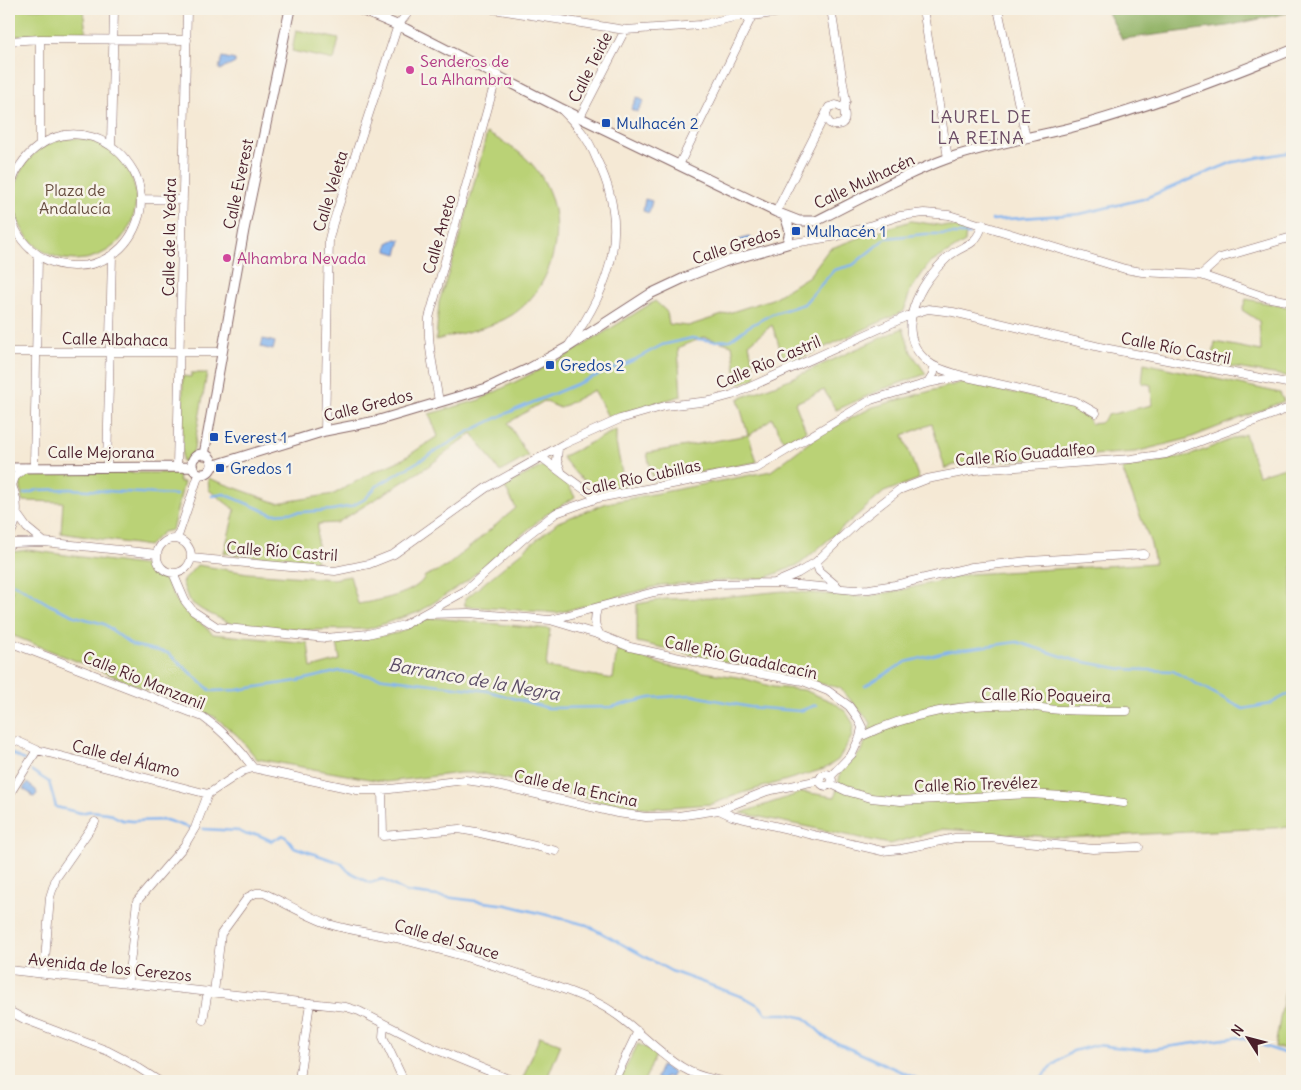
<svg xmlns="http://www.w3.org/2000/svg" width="1301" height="1090" font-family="Delius,sans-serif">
  <rect width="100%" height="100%" fill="#f7f3e8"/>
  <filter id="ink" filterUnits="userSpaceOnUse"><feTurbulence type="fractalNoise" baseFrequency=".02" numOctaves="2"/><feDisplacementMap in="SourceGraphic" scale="10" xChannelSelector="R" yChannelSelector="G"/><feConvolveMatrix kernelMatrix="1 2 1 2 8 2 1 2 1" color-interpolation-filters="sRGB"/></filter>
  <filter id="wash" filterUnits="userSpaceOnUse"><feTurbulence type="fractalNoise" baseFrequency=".0096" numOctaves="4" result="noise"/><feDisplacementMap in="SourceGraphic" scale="20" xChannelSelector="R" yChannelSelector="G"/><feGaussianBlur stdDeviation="1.12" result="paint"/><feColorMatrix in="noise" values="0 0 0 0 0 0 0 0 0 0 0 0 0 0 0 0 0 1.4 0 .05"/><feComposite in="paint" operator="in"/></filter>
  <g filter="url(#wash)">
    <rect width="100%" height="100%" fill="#f5e9d5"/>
    <path fill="#bad276" stroke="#827850" d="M9 9H83L86 32 9 36Z
      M296 30 339 39 334 60 292 51Z
      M487 133C505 143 523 152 536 169 570 213 559 284 512 315 492 328 460 333 436 340L439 302 460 238Z
      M14 199a61 61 0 1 1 122 0a61 61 0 1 1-122 0Z
      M911 221 966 229 965 242 929 264 910 291 904 311 786 365 772 325 749 344 756 378 738 384 732 345 704 337 678 348 681 396 608 417 594 390 560 408 544 401 508 423 528 456 500 472 472 433 430 465 337 523 318 524 316 563 224 553 235 510 209 490 208 478 277 503 334 494 371 473 403 459 438 436 429 414 479 400 563 358 655 301 667 312 669 324 688 326 772 299 809 276 829 249 866 235Z
      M1246 299 1292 308V377L1212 364 1215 342 1261 351 1259 321 1242 310Z
      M903 328 911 352 926 374 883 389 836 410 824 390 795 403 806 431 786 445 772 418 749 436 757 462 653 481 647 453 748 435 738 399 790 379Z
      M1144 363 1280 393 1284 401 1187 439 1135 452 954 465 945 469 932 424 903 435 919 479 884 492 800 564 765 578 662 585 557 613 465 606V599L558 522 607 503 771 471 819 435 873 407 963 382 1057 402 1086 413 1091 424 1100 423 1108 415 1152 405 1151 385 1142 383Z
      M191 373H207L193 454 185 462 182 461 183 376 191 377Z
      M616 430V443L625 487 600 491 577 475 562 457Z
      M1245 434 1258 475 1292 465V827L1065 838 943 829 890 844 741 813 803 792 835 797 841 771 862 751 871 723 840 688 637 642V604L666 599 711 598 784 591 863 597 897 591 970 574 1155 563 1151 544 1122 469 1191 455Z
      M543 466 568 485 575 497 544 516 464 583 419 612 368 629 305 630 231 624 202 610 189 601 182 582 197 565 248 573 333 579 350 576 358 604C376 601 418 594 425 576L446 567 516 508 504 486Z
      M25 472 178 473 179 482H184L172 530 163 532 148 546 61 533 63 502 22 501 20 478Z
      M28 550 149 566 166 580 177 602 213 634 308 643 311 668 340 660 337 643 398 633 423 620 435 618 550 629 546 667 613 679 617 649 666 666 743 678 773 687 804 690 835 703 846 712 853 723 852 736 838 760 824 769 739 794 712 804 655 808 616 806 481 773H460L386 782 257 759 238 736 215 717 9 634V601L13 590 9 589V554L12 552Z
      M1292 951V1050L1275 1047Z
      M540 1036 561 1044 546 1081H530L523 1078Z
      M638 1044 657 1053 644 1081H625L620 1079Z"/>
    <path fill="#93b467" stroke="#6e6a49" d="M1106 9H1292V12L1227 26 1122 39Z"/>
    <path fill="#84b5f0" stroke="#676a8e" d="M222 57 235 60V63L229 66H226L220 70 219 69Z
      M637 97 644 101 637 112 631 109Z
      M645 199 652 201 649 213 643 211Z
      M749 237 752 239V244L742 247 738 246 739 240Z
      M396 239 401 240 397 254 387 251 388 243Z
      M263 339 275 342 273 350 261 347Z
      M27 783 36 790 37 794 34 797 31 796V794L23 789Z
      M661 1066 673 1072 670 1078 666 1076 662 1081 656 1078Z"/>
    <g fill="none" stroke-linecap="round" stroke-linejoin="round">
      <path stroke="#84b5f0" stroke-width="2.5" d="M992 220 1080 214 1143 199 1233 162 1292 152
        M24 494 38 490 70 489 176 495
        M212 496 224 494 272 514 332 510 352 506 365 499 377 486 468 432 503 415 634 360 662 345 692 338 713 341 730 340 748 327 772 314 804 304 834 270 853 265 886 238 925 234H969
        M9 582 20 587 50 605 75 616 104 624 132 645 168 653 211 691 237 690 297 681 340 671 384 678 488 691 548 708 611 707 650 698 691 695 749 707 800 711 816 705
        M865 686 906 662 949 651 1017 642 1074 660 1122 669 1173 671 1243 709 1270 704 1292 692
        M9 752 24 760
        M32 771 49 782 56 807 81 813 90 811 108 813 122 820 132 821 166 820 190 828
        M203 829 239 831 247 835 256 834 272 841 283 835 289 840 294 847 341 863 348 871 370 883 382 879 406 892 507 905 587 925 671 971 746 998 760 1006 766 1014H787L805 1018 826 1038 922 1081
        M1038 1081 1053 1065 1073 1051 1096 1045 1144 1050 1239 1037 1292 1056"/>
    </g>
  </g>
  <g filter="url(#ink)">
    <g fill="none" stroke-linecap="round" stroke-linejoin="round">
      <defs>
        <path id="minor" d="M493 9 625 30 701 25 738 16H752L803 9
          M831 9 846 101C845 104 844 106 844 109 845 116 847 124 837 125 832 126 830 124 827 120L826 113 829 107 836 105 844 109
          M923 9 948 158
          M998 9 1026 138
          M40 39V144
          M9 41 40 39 187 40
          M562 110C568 116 575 123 580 130 587 138 593 150 597 160 631 228 611 287 569 345
          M580 117 625 30
          M111 145 114 9
          M679 165 752 16
          M9 192C17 155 52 125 92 137 112 143 124 155 134 172 141 185 143 203 139 216 119 288 19 280 9 207
          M141 199 183 200
          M776 212 826 113
          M787 244 838 236 900 216 924 213 949 215 1125 269 1142 272 1201 275 1265 297 1292 302
          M1201 275 1220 258 1292 237
          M9 352H222
          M960 375C950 372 936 369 928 362 891 332 920 282 948 257 964 243 975 249 983 224
          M928 383 934 373 932 365
          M439 402C435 375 427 346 429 318L497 75
          M325 431 329 239 333 223 398 25 411 9
          M558 448 557 460 561 471
          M541 457C560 471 577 486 598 498
          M34 467 38 256
          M107 467 112 255
          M177 467 187 9
          M9 480C19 496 20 520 9 536
          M12 485 15 477 25 468
          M17 514 27 528 44 542 157 554
          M157 556a17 17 0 1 1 34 0a17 17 0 1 1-34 0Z
          M177 539 199 474
          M9 545 13 543 44 542
          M191 558 335 571 369 564 394 554 486 488 564 444 620 419 665 406 710 401 732 395 912 314 928 309 953 312 1104 348 1292 384
          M816 562 819 571 838 587
          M173 573 185 601 193 611 217 627 326 638 368 634 404 625 465 591 529 534 556 513 598 498 757 468 871 400 928 383 962 376 1075 401 1096 413
          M777 583 854 590 869 589 895 585 972 567 1029 561 1144 554
          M597 609C594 619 594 626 600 635
          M427 614 469 613 550 620 600 635 630 647 720 667 803 681 828 691 849 706 857 717 862 727 860 737 852 754 830 777
          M550 620 654 592 711 584 775 583 798 573 816 562 859 521 899 490 927 479 974 470 1131 459 1166 454 1292 407
          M9 642 203 717C223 731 239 747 253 768
          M860 737C909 713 966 703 1020 705 1034 706 1048 710 1062 710 1083 711 1105 711 1127 711
          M17 741 37 750 208 794
          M820 780a6 6 0 1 1 12 0a6 6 0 1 1-12 0Z
          M831 784 846 791 871 798 901 801 1030 794 1080 797 1124 803
          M382 790 383 836 459 829 476 832 556 851
          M9 795 37 750
          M719 810 732 816 882 851 901 849 955 838H990L1093 849 1139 847
          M9 970 346 1007 359 1011 428 1046 513 1081
          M44 973 50 897 56 878 95 822
          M128 982 137 901 184 846 195 828 208 794 243 771 253 768 357 790H382L465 780 493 784 617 813 646 817 678 816 719 810 767 791 820 780
          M214 992 221 934 248 897 256 893H264C285 903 307 916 329 924 350 931 374 933 396 938 462 955 528 974 591 1000 628 1016 651 1049 685 1069 696 1076 709 1078 721 1081
          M9 1011 24 1019 108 1051 131 1063 159 1081
          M203 1020 208 991
          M384 1025 383 1037 404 1081
          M299 1079 310 1003
          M614 1081 638 1031"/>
        <path id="tertiary" d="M359 9 406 29 560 108 776 212 799 221H816C859 200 904 174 949 158 994 143 1040 136 1085 124 1157 104 1224 78 1292 50
          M192 464a10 10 0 1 1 20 0a10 10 0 1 1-20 0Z
          M204 455 244 230 290 9
          M212 466 325 431 376 421 487 388 530 368 568 347 650 294 684 278 724 262 787 244 790 231 785 216
          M9 468 193 467"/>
      </defs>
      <use href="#minor" stroke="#866666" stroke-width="9"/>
      <use href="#tertiary" stroke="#866666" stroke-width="11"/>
      <use href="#minor" stroke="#fff" stroke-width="8"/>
      <use href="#tertiary" stroke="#fff" stroke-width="9"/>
    </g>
  </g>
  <g fill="#d1479c" stroke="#f7f3e8" stroke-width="2">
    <circle cx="410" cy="70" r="5"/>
    <circle cx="227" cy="258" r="5"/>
  </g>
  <g fill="#1a4fb4" stroke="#f7f3e8" stroke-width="2">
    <rect x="601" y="118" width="10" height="10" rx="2.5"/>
    <rect x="791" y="226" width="10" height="10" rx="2.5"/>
    <rect x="545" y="360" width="10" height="10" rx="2.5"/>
    <rect x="209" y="432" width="10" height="10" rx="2.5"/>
    <rect x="215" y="463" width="10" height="10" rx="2.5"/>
  </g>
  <g text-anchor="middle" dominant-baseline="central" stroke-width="5" stroke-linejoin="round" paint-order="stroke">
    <g font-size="16" fill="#b23c85" stroke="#f7f3e8" text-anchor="start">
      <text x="420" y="61">Senderos de<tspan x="420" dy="18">La Alhambra</tspan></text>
      <text x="237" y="258">Alhambra Nevada</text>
    </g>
    <g font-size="16" fill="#4a1f2b" stroke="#f7f3e8">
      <text transform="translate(590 67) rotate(-63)">Calle Teide</text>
      <text transform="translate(864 181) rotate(-25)">Calle Mulhacén</text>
      <text transform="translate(238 184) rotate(-78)">Calle Everest</text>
      <text transform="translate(330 191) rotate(-73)">Calle Veleta</text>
      <text transform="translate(439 234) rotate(-74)">Calle Aneto</text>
      <text transform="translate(169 237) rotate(-89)">Calle de la Yedra</text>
      <text transform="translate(736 245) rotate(-18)">Calle Gredos</text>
      <text transform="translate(115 339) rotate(1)">Calle Albahaca</text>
      <text transform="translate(1176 348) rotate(11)">Calle Río Castril</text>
      <text transform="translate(768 362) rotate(-23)">Calle Río Castril</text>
      <text transform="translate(368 405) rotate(-14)">Calle Gredos</text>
      <text x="101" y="452">Calle Mejorana</text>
      <text transform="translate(1025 454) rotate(-5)">Calle Río Guadalfeo</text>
      <text transform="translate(641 477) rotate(-12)">Calle Río Cubillas</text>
      <text transform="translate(282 551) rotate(4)">Calle Río Castril</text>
      <text transform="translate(741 657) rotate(12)">Calle Río Guadalcacín</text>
      <text transform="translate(144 680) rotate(22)">Calle Río Manzanil</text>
      <text transform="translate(1046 695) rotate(1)">Calle Río Poqueira</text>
      <text transform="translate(126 758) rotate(14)">Calle del Álamo</text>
      <text transform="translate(976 784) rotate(-2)">Calle Río Trevélez</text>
      <text transform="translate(576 788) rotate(12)">Calle de la Encina</text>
      <text transform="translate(447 939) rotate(16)">Calle del Sauce</text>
      <text transform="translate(110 967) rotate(6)">Avenida de los Cerezos</text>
    </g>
    <g font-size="16" fill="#164399" stroke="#f7f3e8" text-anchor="start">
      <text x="616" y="123">Mulhacén 2</text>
      <text x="806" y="231">Mulhacén 1</text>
      <text x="560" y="365">Gredos 2</text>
      <text x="224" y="437">Everest 1</text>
      <text x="230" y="468">Gredos 1</text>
    </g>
    <g font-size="16" fill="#664c3e" stroke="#f7f3e8">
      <text x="75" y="190">Plaza de<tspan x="75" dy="18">Andalucía</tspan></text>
    </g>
    <g font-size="18" letter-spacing="1" fill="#6b4d65" stroke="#f7f3e8">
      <text x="981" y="116">LAUREL DE<tspan x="981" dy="21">LA REINA</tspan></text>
    </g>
    <g font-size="18" font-style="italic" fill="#5b4c66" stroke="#f7f3e8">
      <text transform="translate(474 679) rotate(10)">Barranco de la Negra</text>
    </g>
  </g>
  <rect width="1301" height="1090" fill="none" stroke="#f7f3e8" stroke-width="30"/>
  <g transform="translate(1248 1038) rotate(306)" stroke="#f7f3e8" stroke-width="4" paint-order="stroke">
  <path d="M0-4L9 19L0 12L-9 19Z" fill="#4a1f2b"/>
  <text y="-8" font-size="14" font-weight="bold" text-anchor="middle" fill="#4a1f2b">N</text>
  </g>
</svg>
